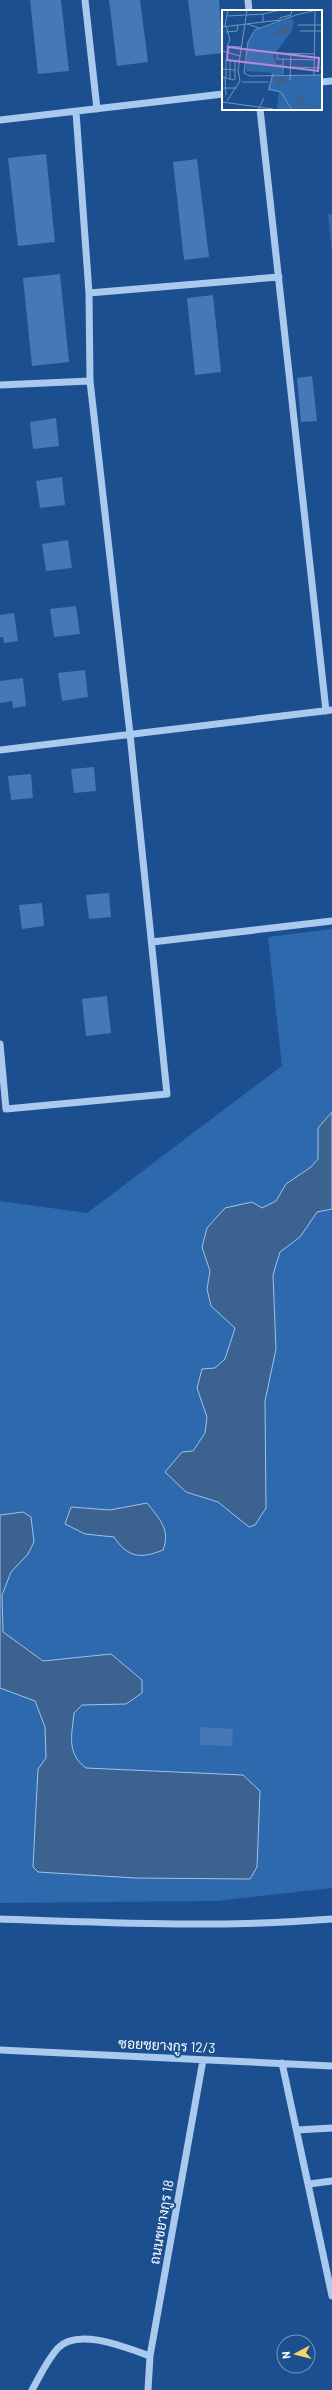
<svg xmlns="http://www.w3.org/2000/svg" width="332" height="2390" font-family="Barlow,Sarabun,sans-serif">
  <rect width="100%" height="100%" fill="#1b4f8f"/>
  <path fill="#2e69ad" d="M328 214H332V252Z
    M332 929V1888L216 1901 0 1903V1201L87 1213 282 1066 268 937Z"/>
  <path fill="#3c6290" stroke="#9cc4f0" d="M332 1112V1209L317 1212 300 1237 280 1252 273 1275 276 1349 265 1401 266 1508 255 1525 249 1527 218 1502 186 1492 165 1472 182 1452 193 1451 205 1433 207 1417 197 1388 202 1369 215 1368 225 1359 235 1328 211 1306 207 1289 210 1271 202 1247 207 1228 225 1208 252 1202 262 1208 276 1201 286 1184 311 1167 318 1159V1128Z
    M147 1503C159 1518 171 1530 163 1550 141 1559 128 1558 114 1537L85 1534 65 1524 71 1507 110 1510Z
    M23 1512 31 1517 34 1542 28 1554 11 1572 2 1595 3 1632 43 1661 111 1654 142 1680V1693L126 1704 82 1705 74 1713C72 1735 66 1753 86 1768L243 1775 260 1791 257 1867 250 1879 135 1878 38 1872 33 1867 38 1769 46 1758 45 1727 35 1701 0 1688V1515Z"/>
  <path fill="#4478b7" d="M30 0H61L69 71 38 74Z
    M109 0H140L148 62 117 66Z
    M188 0H219L223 53 195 56Z
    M46 154 55 242 18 246 8 158Z
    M197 159 209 257 184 260 173 162Z
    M60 274 69 362 32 366 23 278Z
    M213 295 221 372 195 375 187 298Z
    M312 376 317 421 301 422 297 378Z
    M56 418 59 446 33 449 30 422Z
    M62 477 65 505 40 508 36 481Z
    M68 540 72 568 46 571 42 544Z
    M76 606 80 634 54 637 50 609Z
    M14 613 18 641 4 643 3 637H0V615Z
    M85 670 88 697 62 701 58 673Z
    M23 678 26 706 13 708 12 701 0 703V681Z
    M94 767 96 791 74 793 71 769Z
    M31 774 33 798 11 800 8 776Z
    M109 893 111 917 89 919 86 895Z
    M42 903 44 926 22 929 19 905Z
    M107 996 111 1033 86 1036 82 999Z
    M200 1727 233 1729 232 1746 200 1745Z"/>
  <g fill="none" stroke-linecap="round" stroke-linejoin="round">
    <path stroke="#a9c9ee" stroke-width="7" d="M85 0 97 109
      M248 0 249 11
      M321 82 332 81
      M260 109 326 711
      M0 120 223 94
      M89 293 279 277
      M0 385 90 381
      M0 750 332 710
      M152 942 332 921
      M0 1044 6 1109 167 1094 130 734 90 381 89 293 76 112
      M0 1919C111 1923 221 1928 332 1919
      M0 2050 332 2066
      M282 2063 332 2296
      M297 2130 332 2128
      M309 2184 332 2181
      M32 2390C40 2376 47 2360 58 2348 78 2327 127 2348 150 2356
      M148 2390 150 2356 203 2060"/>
  </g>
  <g text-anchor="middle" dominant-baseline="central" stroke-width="4" stroke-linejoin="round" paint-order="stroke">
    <g font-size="14" fill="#fff" stroke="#1b4f8f">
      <text transform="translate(167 2045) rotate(3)">ซอยชยางกูร 12/3</text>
      <text transform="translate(161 2222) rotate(-80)">ถนนชยางกูร 18</text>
    </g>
  </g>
  <g transform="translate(222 10)">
    <rect width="100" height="100" fill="#1b4f8f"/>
    <path d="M69 8 72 12 69 22 51 46 55 54H60V65H100V100H52L55 98 57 82 45 81 50 63 24 61 25 34 33 21Z" fill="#2e69ad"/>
    <path d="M67 13 69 22 52 26V22ZM52 66 63 69 64 66 66 71 56 77ZM76 84 84 88 80 91 82 98 71 100 79 96 74 88Z" fill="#3c6290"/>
    <path fill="none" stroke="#3c6290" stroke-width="2" d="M85 99 98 96"/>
    <path fill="none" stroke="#7695bc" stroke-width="1" d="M95 0 74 5 33 20 26 32 22 63 28 66 100 65M6 6 41 4M41 12V4L58 0M25 14 37 18M76 15H100M3 16 6 0M4 16 8 30 5 36 7 43M0 17 58 10V8L69 5 70 0M78 21H100M4 22 15 21 16 15M5 36 19 37M0 41 18 46M4 50V67M8 50V69M93 50 55 49V43L93 44M69 57 100 58M0 59 13 60M51 64 47 79 59 82 70 100M61 64V49M92 65 93 1M0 67 12 70M3 67 4 85M13 70V50M68 70 69 44M20 72H46M0 78H15M5 91 18 71 16 60 25 0M0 92 51 99M36 100 42 88"/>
    <path fill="#b68bdc" fill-opacity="0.15" stroke="#b68bdc" stroke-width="2" d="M6 37 97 48 96 61 5 50Z"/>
    <rect width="100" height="100" fill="none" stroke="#fff" stroke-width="2"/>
  </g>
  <g transform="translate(296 2354) rotate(263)"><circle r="19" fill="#1b4f8f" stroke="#7695bc"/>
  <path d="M0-3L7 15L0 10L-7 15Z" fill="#ffd166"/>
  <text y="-6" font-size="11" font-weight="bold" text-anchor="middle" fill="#ffffff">N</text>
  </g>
</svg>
